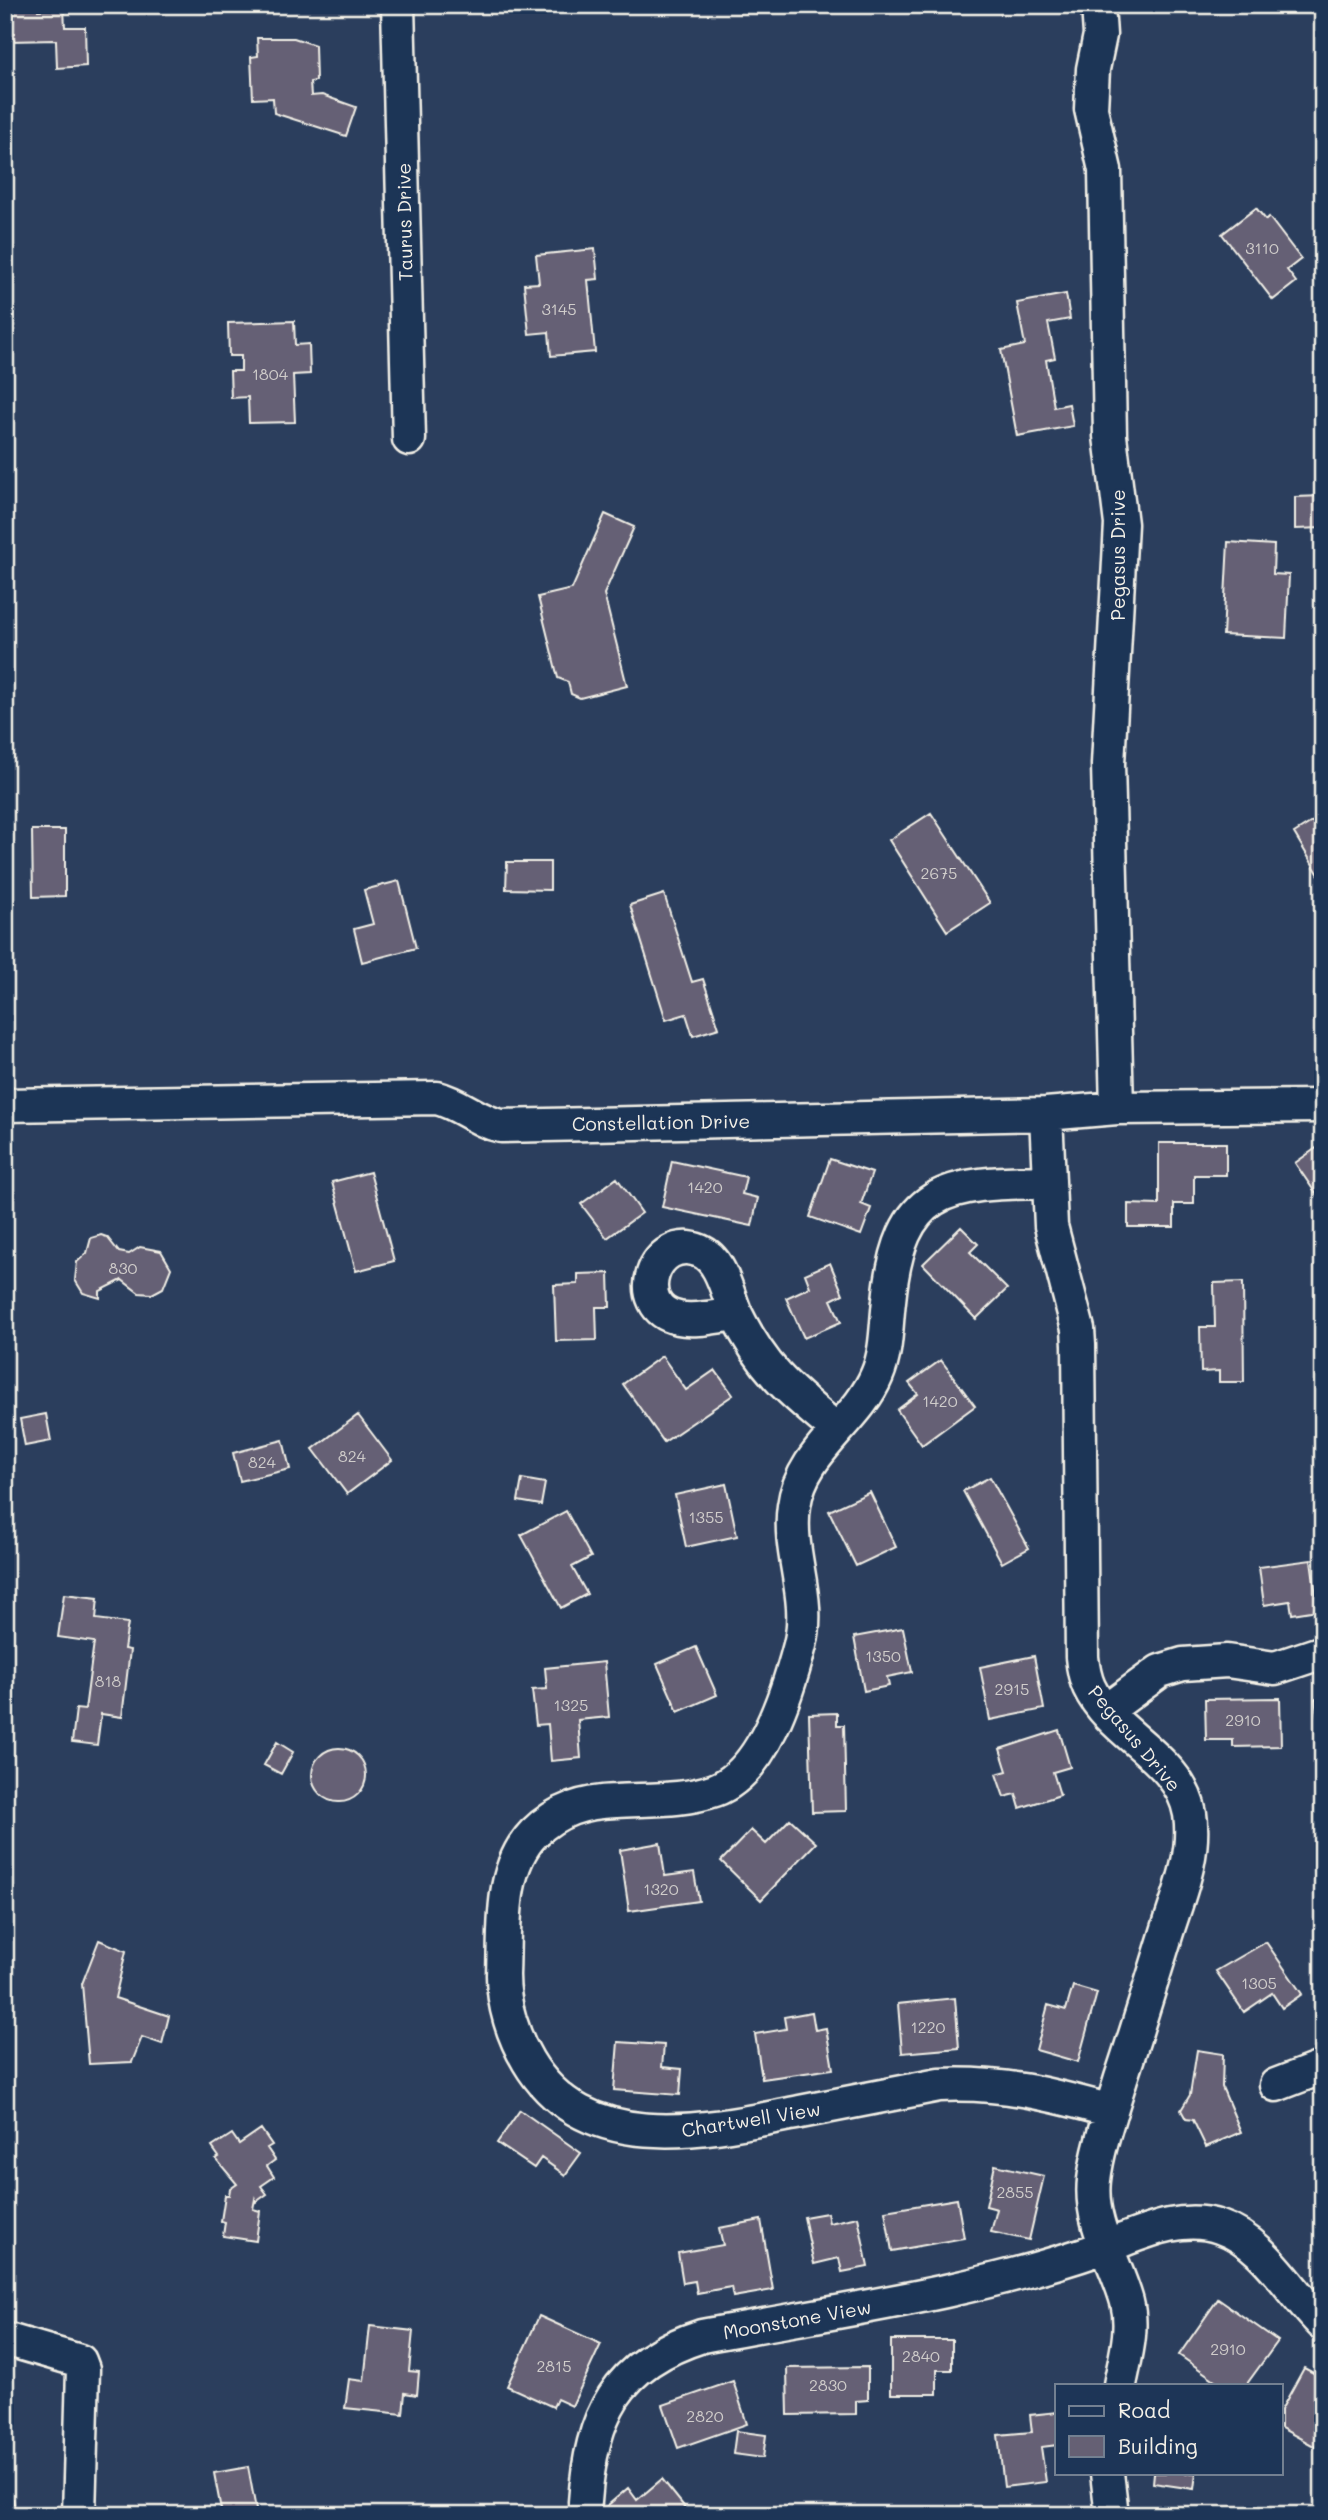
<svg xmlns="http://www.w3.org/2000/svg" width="1328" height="2520" font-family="Mali,sans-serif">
  <rect width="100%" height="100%" fill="#2b3e5d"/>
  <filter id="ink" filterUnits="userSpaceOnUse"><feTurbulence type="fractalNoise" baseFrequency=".0143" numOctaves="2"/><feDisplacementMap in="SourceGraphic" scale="14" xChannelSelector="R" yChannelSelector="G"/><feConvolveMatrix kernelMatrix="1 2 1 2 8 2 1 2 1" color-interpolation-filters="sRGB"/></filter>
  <g filter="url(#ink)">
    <path fill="#656074" stroke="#f4f1e8" stroke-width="2" d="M5 5H38V10L64 9 65 27H85L86 66 57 68 56 40 9 41 11 70H5Z
      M257 38H294L315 45 316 81 310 82 311 96 322 95 356 107 346 136 274 113 273 98 253 99 251 57 258 56Z
      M1256 208 1266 220 1269 217 1301 259 1287 270 1296 282 1273 300 1222 234Z
      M595 249 598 279 588 280 595 352 551 356 549 332 529 334 524 284 539 283 536 255Z
      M1066 294 1070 319 1048 323 1055 358 1046 360 1054 407 1069 404 1073 426 1017 436 1001 350 1025 345 1017 303Z
      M294 321 295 345 309 344 310 374 293 375 295 422 249 423 248 397 231 398 230 371H241V356H229L228 323Z
      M1323 496V528L1295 529V497Z
      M605 514 634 527 604 594 627 686 580 698 571 694 568 682 558 678 538 597 572 589Z
      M1228 542 1274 545 1273 574 1289 575 1286 638 1223 635Z
      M931 813 990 903 947 931 889 840Z
      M1323 815V875H1319L1294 833Z
      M32 830H65V896L33 897Z
      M507 862H550V890L506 889Z
      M399 881 416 948 362 962 354 929 373 924 364 890Z
      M664 894 692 982 703 979 719 1028 693 1036 686 1014 666 1020 630 905Z
      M1159 1143H1226V1175H1194V1204H1174V1227H1128V1204L1159 1205Z
      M1322 1144 1323 1145V1204L1295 1163Z
      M830 1159 872 1173 861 1204 871 1208 861 1235 810 1217Z
      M672 1161 746 1177 742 1194 758 1198 752 1226 662 1207Z
      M370 1172 394 1261 356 1271 332 1182Z
      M617 1178 642 1213 607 1238 581 1204Z
      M961 1227 978 1244 970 1252 1007 1289 976 1319 923 1264Z
      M101 1235 107 1237 119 1252 129 1254 140 1247 161 1251 171 1268 163 1288 152 1294 139 1293 122 1280 100 1291V1298L83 1293 75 1280 77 1262 87 1253 91 1238Z
      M830 1263 843 1294 831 1300 841 1322 804 1338 786 1298 810 1287 805 1274Z
      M609 1273 610 1307H596L597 1340 556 1341 554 1285 578 1284V1274Z
      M1243 1282 1244 1382H1219V1371L1201 1372 1200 1327H1215L1214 1283Z
      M662 1356 686 1390 715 1370 733 1395 664 1442 623 1384Z
      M941 1360 975 1406 922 1445 897 1410 918 1394 909 1383Z
      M46 1414 51 1441 25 1446 20 1419Z
      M358 1415 392 1460 347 1494 313 1449Z
      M283 1440 290 1469 240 1481 233 1453Z
      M990 1477 1029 1548 1002 1563 963 1491Z
      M522 1479 545 1483 541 1505 518 1501Z
      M726 1484 737 1536 686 1547 675 1495Z
      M870 1492 896 1547 856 1566 829 1511Z
      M566 1511 591 1557 572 1567 587 1594 561 1608 521 1535Z
      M1311 1560 1318 1610 1292 1614 1290 1601 1264 1605 1259 1567Z
      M64 1594 98 1598 96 1619 128 1623 124 1649 130 1650 122 1717 101 1714 97 1745 72 1742 76 1709 85 1710 94 1642 58 1637Z
      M903 1628 912 1672 887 1677 889 1686 864 1691 854 1637Z
      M696 1647 717 1695 678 1712 657 1664Z
      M1034 1656 1044 1709 990 1720 980 1667Z
      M604 1662 609 1717 578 1720 581 1758 551 1761 548 1724 536 1725 532 1690 547 1689 545 1668Z
      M1280 1698 1281 1746 1233 1747V1740H1206L1205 1699Z
      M1323 1698V1743H1322L1315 1699Z
      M837 1713V1725H844L846 1811 812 1812 809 1714Z
      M1059 1730 1070 1767 1053 1772 1060 1795 1020 1808 1016 1794 1004 1797 996 1774 1007 1771 1000 1749Z
      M277 1742 293 1752 281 1774 264 1765Z
      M312 1775a27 27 0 1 1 54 0a27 27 0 1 1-54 0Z
      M790 1819 816 1843 761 1900 721 1861 751 1830 766 1844Z
      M660 1843 665 1876 694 1872 699 1901 629 1911 620 1850Z
      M99 1940 126 1951 115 1998 169 2016 162 2044 142 2037 132 2062 89 2064 82 1984Z
      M1266 1942 1302 1994 1282 2008 1272 1993 1244 2012 1216 1971Z
      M1073 1986 1097 1993 1078 2062 1036 2050 1048 2005 1066 2010Z
      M955 1998 959 2048 902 2053 898 2004Z
      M812 2012 815 2030 826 2028 833 2069 762 2079 755 2034 786 2029 784 2017Z
      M618 2042 664 2045 662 2067 682 2069 680 2095 614 2090Z
      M1197 2050 1223 2054 1222 2087 1241 2132 1206 2147 1193 2120 1186 2119 1181 2110 1190 2095Z
      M520 2110 581 2153 565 2175 541 2158 534 2168 497 2143Z
      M261 2129 272 2145 267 2148 275 2160 267 2166 274 2177 261 2186 267 2194 256 2202 255 2199 253 2209 260 2211 256 2241 223 2236 225 2222 221 2221 225 2195H229L230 2189 237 2184 216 2159 219 2157 212 2147 232 2134 239 2144Z
      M995 2165 1044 2176 1029 2240 991 2232 997 2209 986 2206Z
      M957 2199 964 2238 892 2251 885 2211Z
      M827 2213 829 2223 858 2217 868 2267 842 2272 839 2258 814 2264 804 2217Z
      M761 2220 773 2290 733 2297 731 2287 697 2293 695 2281 683 2283 678 2253 723 2245 719 2228Z
      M1218 2299 1278 2341 1246 2385H1222L1179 2355Z
      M539 2316 601 2344 572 2406 557 2399 553 2407 507 2386Z
      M370 2326 413 2331 409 2371 419 2372 417 2395 405 2393 403 2414 345 2408 349 2379 364 2381Z
      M891 2340H952V2370H937V2394H891Z
      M868 2367V2400L856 2401V2414L788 2415 787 2368Z
      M1304 2368 1323 2378 1316 2397 1323 2401V2451L1281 2428V2410Z
      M733 2381 747 2424 678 2448 663 2405Z
      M1057 2412V2445L1041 2447 1046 2482 1004 2487 998 2435 1032 2432 1030 2415Z
      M5 2414H9L10 2463H5Z
      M736 2431 766 2435 763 2458 733 2454Z
      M248 2467 257 2515H222L214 2473Z
      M1154 2473H1196L1194 2489 1153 2483Z
      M662 2479 691 2515H614L607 2506 628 2488 637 2500Z
      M13 2499 16 2515H5V2500Z"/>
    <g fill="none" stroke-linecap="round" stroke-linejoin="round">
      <defs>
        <path id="minor" d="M398 5 409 439
          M1098 5 1100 35 1093 69 1091 109 1105 170 1110 436 1121 524 1108 764 1117 1108
          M5 1105 437 1098C461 1104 477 1121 501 1126L1046 1114 1117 1108 1323 1106
          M1046 1114 1051 1226 1078 1329 1079 1345 1082 1657C1083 1667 1085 1678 1089 1687 1112 1736 1180 1757 1190 1814 1196 1855 1179 1894 1167 1932 1152 1981 1137 2030 1121 2078 1111 2112 1098 2146 1094 2180 1089 2224 1116 2261 1127 2302 1134 2330 1125 2358 1120 2385
          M1047 1182C945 1183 900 1187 889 1301 886 1325 887 1352 877 1375 857 1423 801 1451 794 1506 787 1553 812 1597 800 1645 788 1691 764 1772 715 1790 684 1801 649 1799 616 1801 584 1802 557 1810 534 1833 499 1869 505 1928 503 1975 503 2005 513 2036 528 2061 586 2159 709 2130 800 2112 846 2103 893 2094 939 2085 1002 2082 1050 2094 1111 2111
          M736 1314C718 1316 695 1322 678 1318 629 1308 653 1232 700 1251 722 1260 727 1294 736 1314 764 1371 790 1391 837 1430
          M1107 1710 1160 1671 1183 1664 1227 1661 1275 1668 1323 1652
          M1276 2085 1323 2067
          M5 2339 80 2361 83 2369 79 2515
          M1107 2473 1112 2515
          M585 2502C591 2415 616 2363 702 2336 837 2311 973 2293 1102 2248 1139 2235 1179 2213 1220 2227 1265 2242 1290 2292 1323 2324"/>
      </defs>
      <use href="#minor" stroke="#f4f1e8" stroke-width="37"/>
      <use href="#minor" stroke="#1d3557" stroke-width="32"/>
    </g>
  </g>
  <g text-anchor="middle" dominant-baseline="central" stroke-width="5" stroke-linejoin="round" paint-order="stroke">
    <g font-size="16" fill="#d0cdcb">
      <text x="1262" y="247">3110</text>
      <text x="559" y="308">3145</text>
      <text x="270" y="373">1804</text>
      <text x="939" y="872">2675</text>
      <text x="705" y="1186">1420</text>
      <text x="123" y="1267">830</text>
      <text x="940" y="1400">1420</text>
      <text x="352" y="1455">824</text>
      <text x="262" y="1461">824</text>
      <text x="706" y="1516">1355</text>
      <text x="883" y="1655">1350</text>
      <text x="108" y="1680">818</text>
      <text x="1012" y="1688">2915</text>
      <text x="571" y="1704">1325</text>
      <text x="1243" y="1719">2910</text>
      <text x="661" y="1888">1320</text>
      <text x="1259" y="1982">1305</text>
      <text x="928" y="2026">1220</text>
      <text x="1015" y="2191">2855</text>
      <text x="1228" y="2348">2910</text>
      <text x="921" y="2355">2840</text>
      <text x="554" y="2365">2815</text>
      <text x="828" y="2384">2830</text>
      <text x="705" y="2415">2820</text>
    </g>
    <g font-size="19" fill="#f4f1e8" stroke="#1d3557">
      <text transform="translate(404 222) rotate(-91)">Taurus Drive</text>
      <text transform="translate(1117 555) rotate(-90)">Pegasus Drive</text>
      <text transform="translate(661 1122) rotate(-1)">Constellation Drive</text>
      <text transform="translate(1135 1738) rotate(50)">Pegasus Drive</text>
      <text transform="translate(751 2119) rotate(-9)">Chartwell View</text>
      <text transform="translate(797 2319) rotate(-10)">Moonstone View</text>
    </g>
  </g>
  <rect width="1328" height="2520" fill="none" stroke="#1d3557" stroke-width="28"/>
  <rect x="14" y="14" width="1300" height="2492" fill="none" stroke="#f4f1e8" stroke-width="2.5" filter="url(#ink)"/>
  <rect x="1055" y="2384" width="228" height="91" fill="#1d3557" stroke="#738091" stroke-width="2"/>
  <rect x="1069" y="2406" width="35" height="10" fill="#1d3557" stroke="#738091" stroke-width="2"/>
  <text x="1118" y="2418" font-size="21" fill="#f4f1e8">Road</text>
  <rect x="1069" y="2436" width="35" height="21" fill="#656074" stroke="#738091" stroke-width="2"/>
  <text x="1118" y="2454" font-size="21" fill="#f4f1e8">Building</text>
</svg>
